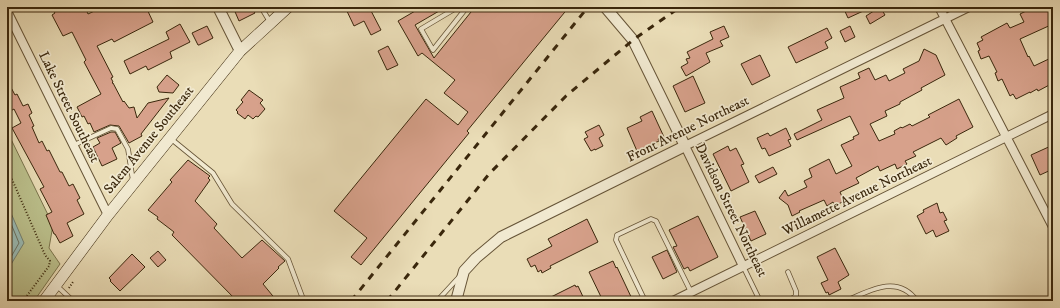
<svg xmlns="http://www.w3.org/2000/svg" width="1060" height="308" font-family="'IM FELL DW Pica',serif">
  <rect width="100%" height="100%" fill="#eaddb7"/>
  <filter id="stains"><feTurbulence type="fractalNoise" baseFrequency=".005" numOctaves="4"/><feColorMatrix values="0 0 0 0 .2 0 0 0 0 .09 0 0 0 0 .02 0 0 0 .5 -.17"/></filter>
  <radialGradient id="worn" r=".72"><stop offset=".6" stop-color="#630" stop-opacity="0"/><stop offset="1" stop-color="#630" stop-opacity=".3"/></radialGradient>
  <path fill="#bbc08c" stroke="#7a744c" d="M7 131 53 225 49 248 60 264 34 301H7Z"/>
  <path fill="#99bbb5" stroke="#738071" d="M7 204 24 243 7 271Z"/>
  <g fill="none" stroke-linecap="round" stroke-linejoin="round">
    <path stroke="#6a7160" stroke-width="1" d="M7 214 19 243 7 264"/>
  </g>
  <path fill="#d7a18b" stroke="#3a270c" d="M57 7H85L88 14 103 7H146L153 22 114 42 112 39 97 46 113 77 111 78 113 82 112 83H113L123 102 124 101 129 108 134 107 137 118 148 103 169 98 141 134 142 136 129 143 119 126 110 125 94 132 90 123 88 124 84 116 82 117 77 107 101 94 84 62 86 60 72 32 63 36 52 15 55 13 53 10Z
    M233 7H251L255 13 239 21Z
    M345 7H369L381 30 371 35 364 21 354 26Z
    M422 7H446L415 25 434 58 475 7H569L467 131 469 133 361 265 351 257 367 238 334 211 426 99 458 125 468 112 444 93 455 80 422 53 418 56 398 21Z
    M843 7H872L848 18Z
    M880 7 885 15 870 24 866 16Z
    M1034 7H1053V24L1020 39 1028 57 1029 56 1034 66 1053 57V83L1038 91 1037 89 1030 93V92L1016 99 1013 94 1010 96 1002 79 998 81 995 73 997 72 989 56 981 59 978 51 980 50 977 43 983 40 981 37 1007 23 1010 28 1024 22 1020 14Z
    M180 24 190 42 170 52 172 58 148 70 146 66 130 74 124 61 169 39 166 32Z
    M207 26 213 38 199 45H198L192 33Z
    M724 26 729 37 720 41 723 46 706 53 710 62 686 76 681 67 688 63 686 59 690 58 687 52 713 39 710 32Z
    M850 26 855 37 845 42 840 31Z
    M827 28 832 38 825 42 828 48 796 63 788 47Z
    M388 46 398 65 387 70 378 51Z
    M924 49 936 55 945 75 921 88 922 90 900 102V104L885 111 887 116 870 124 879 141 895 134 894 131 901 127 902 128 910 124 912 126 930 117 928 115 959 99 973 127 956 136 957 138 946 145 941 138 913 152 916 156 905 161 907 164 897 169 895 164 880 171 878 166 856 178 859 183 840 192 844 201 835 206 833 202 827 206 824 200 799 211 800 212 792 216 788 205 779 198 785 190 788 196 807 187 804 181 812 177 809 169 829 159 836 174 852 166 841 145 854 139 853 137 859 134 850 116 797 140 794 134 822 120 817 110 844 98 840 87 860 78 858 73 869 68 875 80 886 75 889 81 905 73 903 69 919 61Z
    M760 55 770 76 752 85 741 64Z
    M167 75 179 85 173 93 159 92 157 87Z
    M693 76 705 103 685 112 673 86Z
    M7 80 15 95 17 94 23 106 28 104 32 113 29 115 34 126 32 127 39 143 42 141 47 151 49 150 60 172H62L69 186 73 184 80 198 77 200 84 214 67 223 73 236 60 243 55 234H54L46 215 52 212 40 189 44 187 12 128 21 123 14 109 7 113Z
    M249 90 263 100 260 103 265 109 258 117 256 116 253 119 248 115 245 119 237 113 238 112 236 110 243 102 241 100Z
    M652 111 664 137 658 139 659 141 637 151 627 128 642 121 640 117Z
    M599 125 604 135 599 138 603 146 595 150V149L591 151 584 139 588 137 585 132Z
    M786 128 791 139 788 140 791 146 769 156 765 148 762 149 757 138 768 133 770 136Z
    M111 132H115L121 143 112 148 117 159 102 166 93 147 100 143 97 138Z
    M1053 145V169L1040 175 1031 155Z
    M728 146 730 151 736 148 744 164 741 165 749 182 731 191 713 154Z
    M188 160 210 176 208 178 210 180 195 201 217 224 214 228 242 258 262 240 285 261 278 267 279 268 263 284 277 301H237L172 235 174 232 157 219 158 217 148 210 172 182 170 180Z
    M773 167 777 174 759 183 755 176Z
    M937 203 940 213 943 212 947 220 944 221 949 231 936 237 933 230 926 234 917 216 924 212 923 210Z
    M755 211 766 234 751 241 740 217Z
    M698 216 718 257 690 271 688 267 684 269 673 247 677 246 669 230Z
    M587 219 598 242 550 266 551 268 542 273 541 270 538 272 535 265 531 267 527 259 552 246 548 239Z
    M835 248 849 275 838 282 841 289 829 295 828 292 826 293 821 283 828 280 817 257Z
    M667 250 677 272 663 279 652 257Z
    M158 251 166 260 158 267 150 258Z
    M132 254 145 267 120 291 110 281 111 280 109 278Z
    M613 261 616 268 617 267 633 301H603L589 272Z
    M575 285 576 287 578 286 585 301H543Z"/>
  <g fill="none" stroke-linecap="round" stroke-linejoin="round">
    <defs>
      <path id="service" d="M261 7 270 22
        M458 7 421 29 433 50 467 7
        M170 138 213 173 232 204 288 259 303 299 302 301
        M74 145 111 128 117 129 128 149 133 181
        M743 266 760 301
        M788 272 796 291V296L788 301
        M57 286 73 301
        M437 301 460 276
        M645 301 616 240 617 235 651 219 656 221 691 292
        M846 301C870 290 898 274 917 301"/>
      <path id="minor" d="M939 7 1053 227
        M7 11 108 215
        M743 266 685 146 969 7
        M673 301 1053 114"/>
      <path id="tertiary" d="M218 7 240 51
        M456 301 464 271 476 258 501 237 685 146 633 40 605 7"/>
      <path id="secondary" d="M44 301 108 215 240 51 288 7"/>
    </defs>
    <use href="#service" stroke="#665437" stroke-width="5.5"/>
    <use href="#minor" stroke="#665437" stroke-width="10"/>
    <use href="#tertiary" stroke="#665437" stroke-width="12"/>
    <use href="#secondary" stroke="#3a270c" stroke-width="12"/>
    <path stroke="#3a270c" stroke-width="2" stroke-dasharray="1 2" stroke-linecap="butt" d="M7 168 45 255 50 261 49 266 23 301
      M69 288 73 282"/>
    <use href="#service" stroke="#f1e9d0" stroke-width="4"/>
    <use href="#minor" stroke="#f1e9d0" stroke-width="8"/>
    <use href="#tertiary" stroke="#f1e9d0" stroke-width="10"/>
    <use href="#secondary" stroke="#f1e9d0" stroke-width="11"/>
    <path stroke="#3a270c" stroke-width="3" stroke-dasharray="7 7" stroke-linecap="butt" d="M351 301 588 7
      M387 301 489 174 566 96 633 40 680 7"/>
  </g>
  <g text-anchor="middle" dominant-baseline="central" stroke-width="3.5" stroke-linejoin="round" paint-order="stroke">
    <g font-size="14" fill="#3a270c" stroke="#f1e9d0">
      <text transform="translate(69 107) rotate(64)">Lake Street Southeast</text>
      <text transform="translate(688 129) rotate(-26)">Front Avenue Northeast</text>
      <text transform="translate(149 140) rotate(-51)">Salem Avenue Southeast</text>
      <text transform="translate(857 196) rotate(-26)">Willamette Avenue Northeast</text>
      <text transform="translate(731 210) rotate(64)">Davidson Street Northeast</text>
    </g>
  </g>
  <rect width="1060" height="308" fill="none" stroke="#eaddb7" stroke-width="24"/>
  <rect x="8" y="8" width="1044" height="292" fill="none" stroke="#3a270c" stroke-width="2"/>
  <rect x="12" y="12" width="1036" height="284" fill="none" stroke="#3a270c"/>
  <rect width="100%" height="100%" filter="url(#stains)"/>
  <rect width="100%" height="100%" fill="url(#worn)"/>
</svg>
